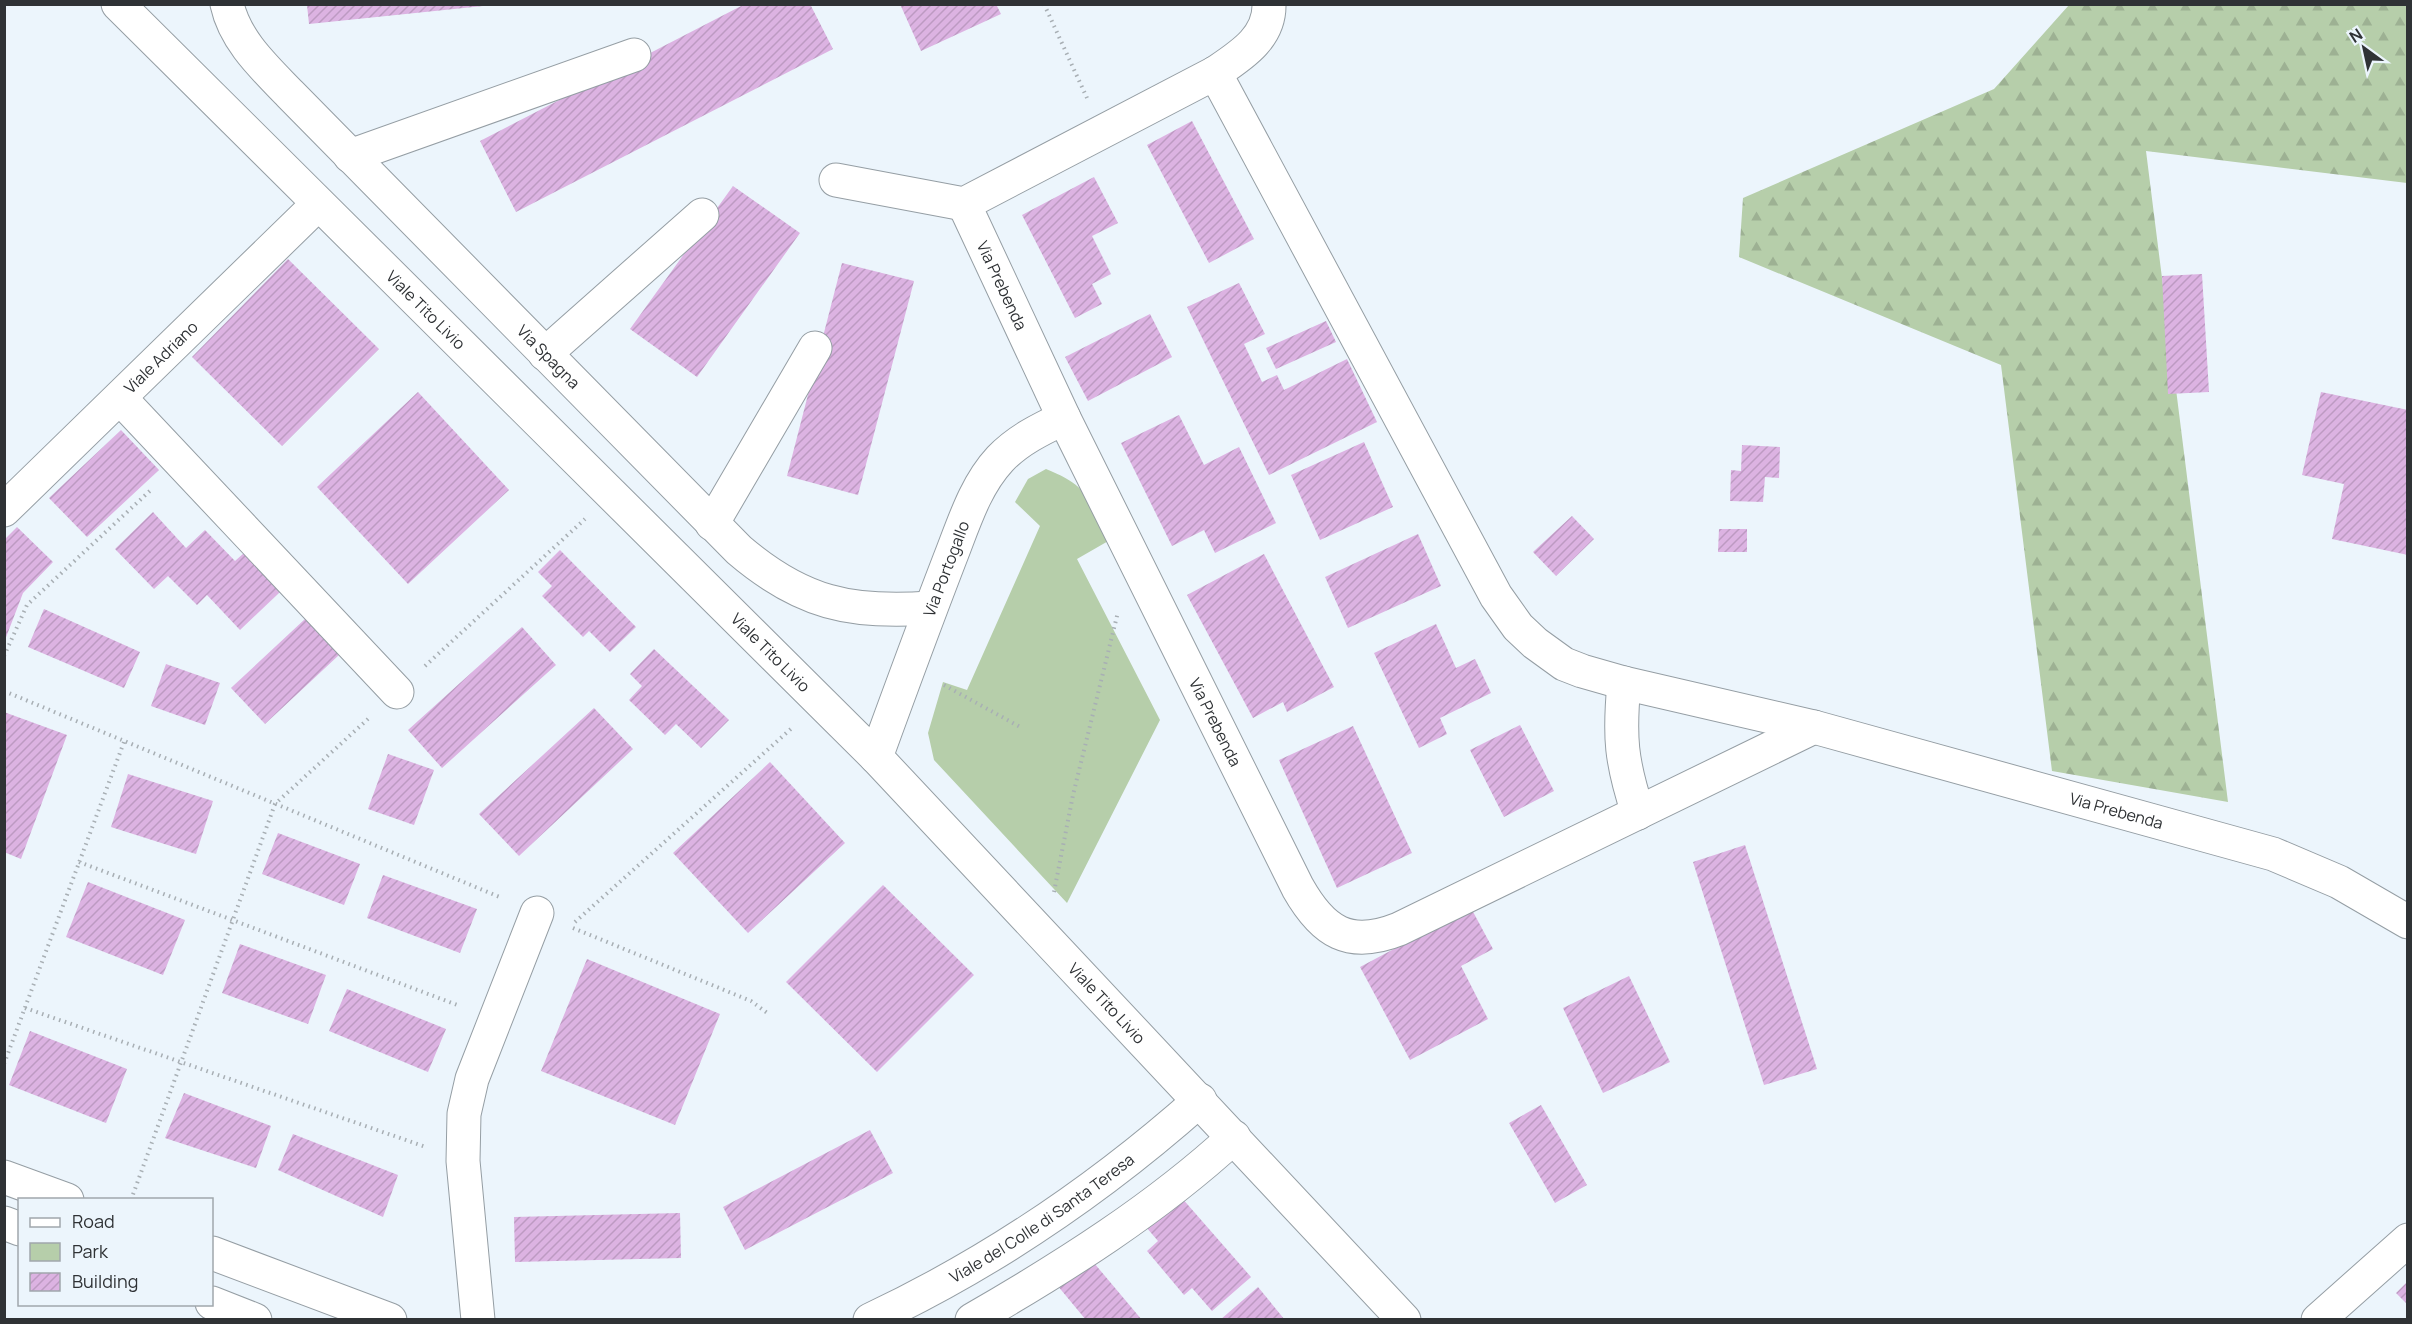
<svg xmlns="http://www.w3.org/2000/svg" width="2412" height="1324" font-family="Manrope,sans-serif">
  <defs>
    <pattern id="forest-firs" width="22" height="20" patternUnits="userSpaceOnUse" patternTransform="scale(1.5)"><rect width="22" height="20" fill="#b6ceaa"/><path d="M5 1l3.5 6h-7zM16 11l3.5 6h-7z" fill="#9db193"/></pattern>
    <pattern id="building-hatch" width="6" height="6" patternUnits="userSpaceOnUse" patternTransform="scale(1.5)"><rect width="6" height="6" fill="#dcb3e2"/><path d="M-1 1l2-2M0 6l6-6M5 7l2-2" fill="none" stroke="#bd9ac2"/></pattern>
  </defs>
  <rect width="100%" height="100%" fill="#ecf5fc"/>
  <path fill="#b6ceaa" d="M1046 469C1089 486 1091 501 1110 540L1077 559 1160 720 1067 903 934 760 928 733 943 682 967 690 1040 526 1015 502 1028 479Z"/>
  <path fill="url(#forest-firs)" d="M2069 5H2407V183L2146 151 2228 802 2052 771 2001 365 1739 257 1743 198 1994 89Z"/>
  <path fill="url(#building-hatch)" d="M745 4H810L833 49 516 212 480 141Z
    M900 4H996L1001 14 921 51Z
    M307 5H483V6L309 24Z
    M1192 121 1254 239 1209 263 1147 145Z
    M1094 177 1118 223 1092 236 1111 274 1092 284 1102 304 1075 318 1022 215Z
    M733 186 800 233 697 377 630 329Z
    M288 259 379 349 282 446 192 357Z
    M842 263 914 281 858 495 787 476Z
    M2202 274 2209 392 2168 394 2162 276Z
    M1239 283 1265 334 1244 344 1262 382 1277 375 1284 390 1347 359 1377 422 1269 475 1187 307Z
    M1150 314 1172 357 1088 401 1065 357Z
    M1326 321 1336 342 1276 369 1266 348Z
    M418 392 509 490 408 584 317 487Z
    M2321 392 2408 410V555L2332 539 2344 484 2302 475Z
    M1179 415 1204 465 1239 447 1276 523 1215 553 1204 530 1172 546 1121 443Z
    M121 430 159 470 87 537 49 498Z
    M1364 442 1393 507 1320 540 1291 475Z
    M1742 445 1780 447 1779 478 1765 477 1763 502 1730 501 1731 470 1741 471Z
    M153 512 186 548 205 530 235 561 244 553 281 591 240 630 207 595 197 605 168 576 154 589 115 549Z
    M1572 516 1594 539 1556 576 1533 552Z
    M17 527 53 562 23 593 5 640 4 540Z
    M1719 529H1747V552H1718Z
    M1418 534 1441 586 1348 628 1325 577Z
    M560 550 636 627 610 652 589 631 583 637 542 596 552 586 538 572Z
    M1264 554 1334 687 1287 712 1283 702 1253 718 1187 595Z
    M44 609 140 652 124 688 28 647Z
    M305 619 339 655 265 724 231 688Z
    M1436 624 1456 668 1475 659 1491 693 1440 718 1447 734 1419 748 1374 653Z
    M522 627 556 665 442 768 408 730Z
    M654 649 729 720 701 748 676 724 665 735 629 700 642 686 630 674Z
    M166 664 220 683 205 725 151 706Z
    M594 708 633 749 519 856 479 814Z
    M4 712 67 735 21 859 4 852Z
    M1520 725 1554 791 1504 817 1470 750Z
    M1353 726 1412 853 1337 888 1279 760Z
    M388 754 434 770 414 825 368 809Z
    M770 762 845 843 748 933 673 853Z
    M128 774 213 801 196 854 111 827Z
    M278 833 360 864 344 905 262 874Z
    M1745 845 1817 1069 1764 1085 1693 862Z
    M383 875 477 909 460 953 367 918Z
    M88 882 185 920 163 975 66 937Z
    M883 885 974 975 877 1072 786 982Z
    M1471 908 1493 949 1461 966 1488 1019 1410 1060 1360 967Z
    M240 944 326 975 308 1024 222 993Z
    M587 959 720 1014 675 1125 541 1071Z
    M1629 976 1670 1062 1603 1093 1563 1008Z
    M347 989 446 1029 428 1072 329 1031Z
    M30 1031 127 1069 106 1123 9 1085Z
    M184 1093 271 1126 256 1168 165 1138Z
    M1541 1105 1587 1185 1555 1203 1509 1123Z
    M870 1130 893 1173 745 1250 723 1207Z
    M293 1134 398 1175 383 1217 278 1170Z
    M1181 1197 1251 1277 1212 1311 1192 1288 1184 1295 1147 1251 1158 1241 1146 1227Z
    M680 1213 681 1258 515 1262 514 1217Z
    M1089 1257 1142 1320H1086L1057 1285Z
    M2408 1281V1305L2396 1293Z
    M1258 1287 1285 1320H1220Z"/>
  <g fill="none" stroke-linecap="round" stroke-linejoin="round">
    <defs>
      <g id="minor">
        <path id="s1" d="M118 4 876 757 1404 1320"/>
        <path id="s2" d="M227 4C235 41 265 68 290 94L739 550C801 603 851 614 930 608"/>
        <path d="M1215 73C1240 56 1270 38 1269 4"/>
        <path d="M350 156 634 55"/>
        <path id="s3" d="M836 180 964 204 1215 73 1496 596 1518 627 1535 643 1564 664 1582 671 1624 683 1814 727 2273 854 2339 882 2408 922"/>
        <path id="s4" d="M964 204 1064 418 1298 888C1323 932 1349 949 1399 929L1814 727"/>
        <path d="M545 354 702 215"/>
        <path d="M120 398 397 692"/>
        <path id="s5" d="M4 510 318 204"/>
        <path d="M712 524 815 348"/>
        <path d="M1624 683C1619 737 1621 761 1638 813"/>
        <path id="s6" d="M876 757C900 691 924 626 949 561 963 526 974 487 1000 459 1018 440 1041 429 1064 418"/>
        <path d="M4 1177 67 1200"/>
        <path d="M4 1223 20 1229"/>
        <path d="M212 1253 390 1320"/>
        <path d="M212 1303 255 1320"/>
        <path d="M478 1320 463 1161 464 1114 472 1079 537 913"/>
        <path id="s7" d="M870 1320C989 1264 1102 1187 1200 1100"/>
        <path d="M972 1320C1064 1267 1157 1208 1234 1137"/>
        <path d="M2318 1320 2408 1240"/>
      </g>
    </defs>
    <use href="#minor" stroke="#959ea4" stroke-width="35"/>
    <path stroke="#a8afb4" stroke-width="4" stroke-dasharray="1.5 4.5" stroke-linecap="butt" d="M1044 4 1087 98
      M4 656 27 605 153 488
      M425 666 585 519
      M944 685 1022 728
      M4 691 502 898
      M79 862 460 1006
      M1054 892 1073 795 1118 612
      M575 922 793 727
      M573 928 751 1001 770 1015
      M25 1008 426 1147
      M4 1064 124 742
      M131 1200 275 804 369 718"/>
    <use href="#minor" stroke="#fff" stroke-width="33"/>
  </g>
  <g text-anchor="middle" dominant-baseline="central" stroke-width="4.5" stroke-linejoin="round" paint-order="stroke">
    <g font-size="16" fill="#2f3235" stroke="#ecf5fc">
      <text stroke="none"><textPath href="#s4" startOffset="90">Via Prebenda</textPath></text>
      <text stroke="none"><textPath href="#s1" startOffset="434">Viale Tito Livio</textPath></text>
      <text stroke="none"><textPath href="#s5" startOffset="219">Viale Adriano</textPath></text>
      <text stroke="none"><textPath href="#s2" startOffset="480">Via Spagna</textPath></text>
      <text stroke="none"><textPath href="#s6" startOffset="201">Via Portogallo</textPath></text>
      <text stroke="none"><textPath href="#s1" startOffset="920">Viale Tito Livio</textPath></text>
      <text stroke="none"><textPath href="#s4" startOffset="576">Via Prebenda</textPath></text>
      <text stroke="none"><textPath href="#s3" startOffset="1676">Via Prebenda</textPath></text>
      <text stroke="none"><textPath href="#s1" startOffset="1406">Viale Tito Livio</textPath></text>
      <text stroke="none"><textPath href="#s7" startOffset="200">Viale del Colle di Santa Teresa</textPath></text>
    </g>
  </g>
  <rect width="2412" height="1324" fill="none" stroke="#2f3235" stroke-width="12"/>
  <rect x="18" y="1198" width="195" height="108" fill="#ecf5fc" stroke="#a0a7ac" stroke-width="1.5"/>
  <rect x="30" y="1218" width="30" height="9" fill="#ffffff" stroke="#a0a7ac" stroke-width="1.5"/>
  <text x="72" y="1228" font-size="18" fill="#2f3235">Road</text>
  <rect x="30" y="1243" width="30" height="18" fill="#b6ceaa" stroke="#a0a7ac" stroke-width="1.5"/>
  <text x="72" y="1258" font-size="18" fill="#2f3235">Park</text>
  <rect x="30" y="1273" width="30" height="18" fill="url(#building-hatch)" stroke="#a0a7ac" stroke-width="1.5"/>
  <text x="72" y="1288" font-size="18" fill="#2f3235">Building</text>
  <g transform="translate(2364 48) rotate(327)" stroke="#ecf5fc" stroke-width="4.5" paint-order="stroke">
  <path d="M0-4.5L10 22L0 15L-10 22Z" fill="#2f3235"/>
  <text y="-9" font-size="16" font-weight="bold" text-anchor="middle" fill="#2f3235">N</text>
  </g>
</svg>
